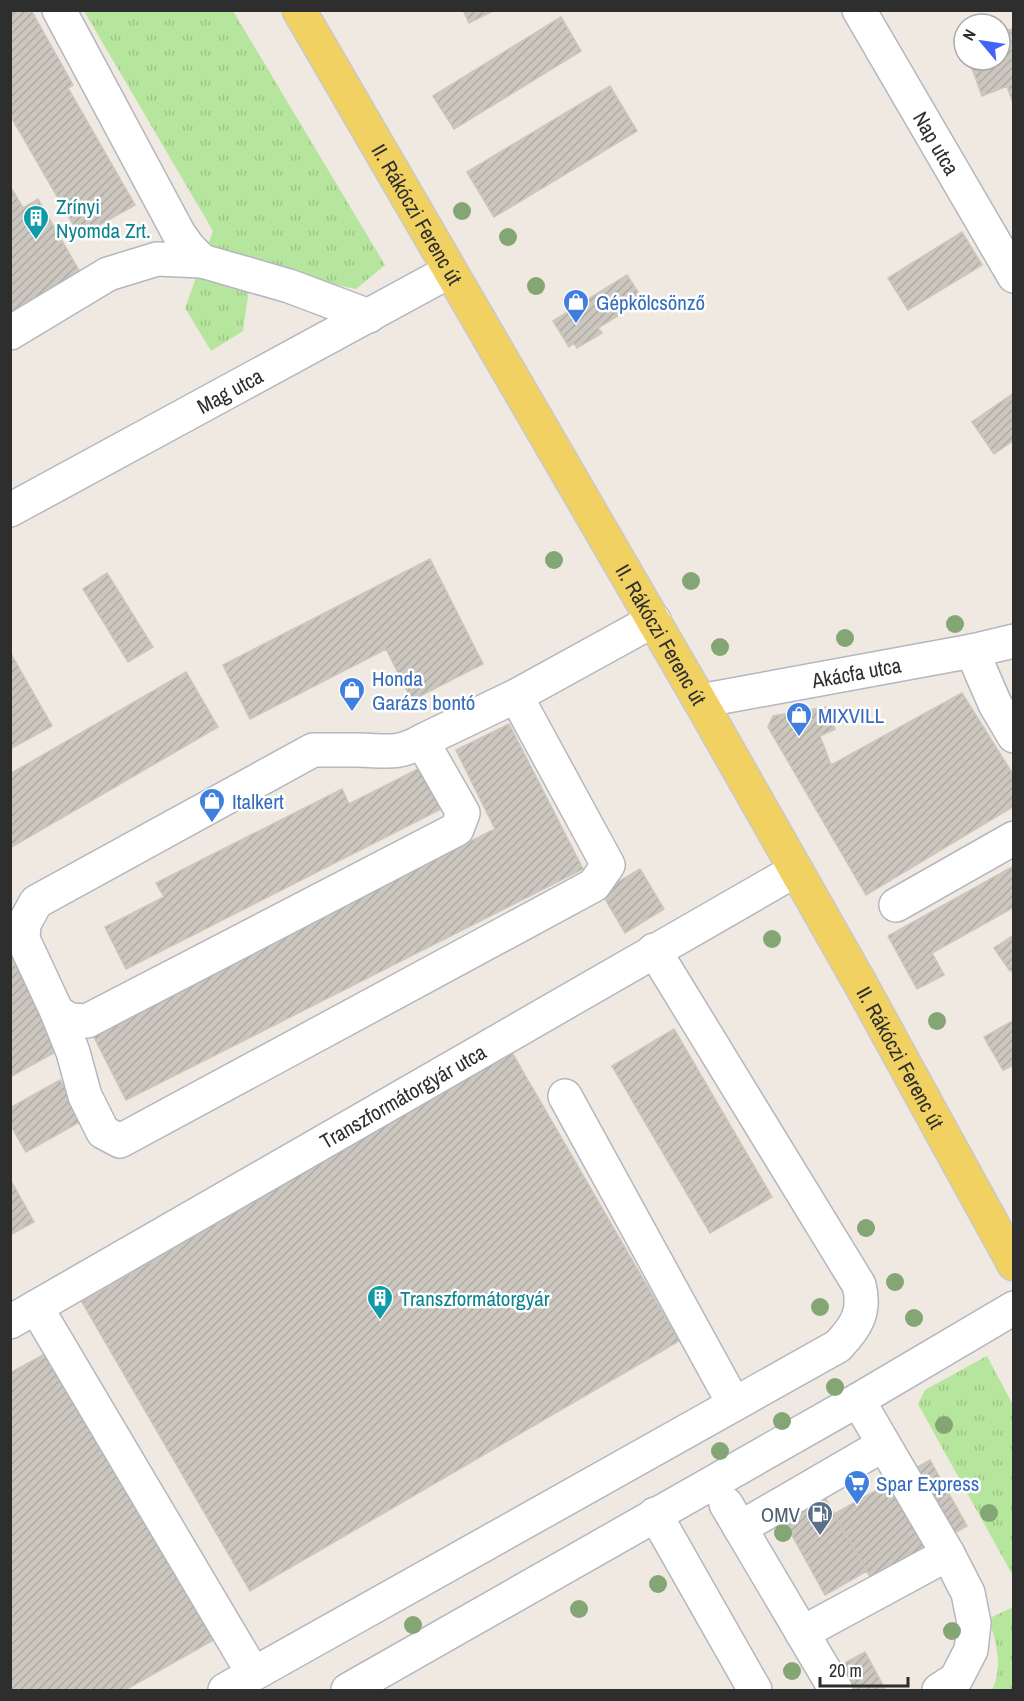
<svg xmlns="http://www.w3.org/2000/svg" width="1024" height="1701" font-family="'Archivo Narrow',sans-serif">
  <defs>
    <pattern id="grass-tufts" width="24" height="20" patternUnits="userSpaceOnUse" patternTransform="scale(1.5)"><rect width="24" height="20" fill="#b6e59e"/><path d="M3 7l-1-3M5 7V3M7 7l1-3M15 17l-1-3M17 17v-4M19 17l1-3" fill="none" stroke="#9dc588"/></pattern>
    <pattern id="building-hatch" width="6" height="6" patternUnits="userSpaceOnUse" patternTransform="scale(1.5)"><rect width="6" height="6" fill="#cbc7bf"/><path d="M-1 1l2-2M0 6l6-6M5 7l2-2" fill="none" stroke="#afaba4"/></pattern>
  </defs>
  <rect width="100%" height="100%" fill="#efe9e1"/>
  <path fill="url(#grass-tufts)" d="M84 11H233L385 265 356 289 284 274 249 289 243 331 211 351 185 308 213 231Z
    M987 1356 1013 1405V1576L918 1404 925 1390Z
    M1013 1607V1690H992C1003 1669 997 1640 988 1619Z"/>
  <path fill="url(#building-hatch)" stroke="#cbc5ba" stroke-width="1.5" d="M10 10H31L73 85 68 88 135 205 80 236 10 115Z
    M463 10H493V11L469 23Z
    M561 17 581 51 454 129 433 96Z
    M1014 28V106L1007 86 982 96 969 60H1000V33Z
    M610 86 637 131 494 217 467 172Z
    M10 186 23 208 38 199 81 274 10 315Z
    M962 232 982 265 908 310 888 278Z
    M627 275 643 300 598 328 602 333 577 348 574 343 569 347 553 321Z
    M1014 393V440L994 454 972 422Z
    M430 559 483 664 412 700 386 649 250 719 223 665Z
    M107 573 153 647 128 662 83 589Z
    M10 652 52 726 10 749Z
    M186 672 218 727 10 848V774Z
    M962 693 1014 776V806L866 895 768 727 773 716 826 707 835 729 820 736 831 765Z
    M509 724 583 869 126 1100 92 1033 495 829 456 750Z
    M422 767 443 808 126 969 105 927 164 897 156 883 342 789 349 804Z
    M1012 867 1014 907 932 953 944 975 917 989 888 936Z
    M640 869 664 909 625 933 601 892Z
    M1014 935V969L1010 971 994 948Z
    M10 956 61 1049 10 1077Z
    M1014 1020V1065L1003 1070 984 1037Z
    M674 1029 772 1197 710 1233 612 1066Z
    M511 1051 679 1341 250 1591 82 1302Z
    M60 1080 83 1120 26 1152 10 1124V1108Z
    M10 1179 34 1222 10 1235Z
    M54 1349 217 1638 125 1690H10V1373Z
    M930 1460 967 1526 872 1580 834 1514Z
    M823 1494 867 1571 825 1595 782 1517Z
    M865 1652 885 1689 883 1690H855L841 1665Z"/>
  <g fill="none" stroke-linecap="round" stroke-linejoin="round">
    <defs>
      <g id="minor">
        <path d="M59 10 179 234 189 248 202 261"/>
        <path id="s1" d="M859 10 1014 276"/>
        <path d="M10 333 108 274 157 259 202 261 289 286 369 316"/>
        <path id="s2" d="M10 510 450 271"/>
        <path d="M972 651 995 704 1014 736"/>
        <path id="s3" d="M700 701 972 651 1014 641"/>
        <path d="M422 741 463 813 457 829 87 1021 70 1020 57 1012 23 939 24 924 36 902 313 750C327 750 342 750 357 750 384 750 396 756 422 741L516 696 654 620"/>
        <path d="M896 905 1014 838"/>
        <path d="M57 1012 73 1052 85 1096 103 1132 120 1141 594 885 608 865 516 696"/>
        <path d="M565 1096 734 1404"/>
        <path d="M36 1307 253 1673"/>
        <path id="s4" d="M10 1322 796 870"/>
        <path d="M858 1400 948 1554 968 1593 974 1623 971 1650 956 1679 939 1690"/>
        <path d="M726 1504 836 1690"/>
        <path d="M655 1514 755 1690"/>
        <path d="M740 1528 883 1445"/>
        <path d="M802 1633 948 1554"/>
        <path d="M225 1690 838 1346C856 1327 866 1312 859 1285L654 950"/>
        <path d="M348 1690 858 1400 1014 1308"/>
      </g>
      <g id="major">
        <path id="s5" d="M299 10 700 701 860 983 1014 1264"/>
      </g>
    </defs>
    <use href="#minor" stroke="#b4b7c1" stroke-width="36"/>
    <use href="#major" stroke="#c9c9c9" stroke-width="36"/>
    <use href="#minor" stroke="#fff" stroke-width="33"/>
    <use href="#major" stroke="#f2d163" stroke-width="33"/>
  </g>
  <g fill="#84a574">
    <circle cx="462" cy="211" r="9"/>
    <circle cx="508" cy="237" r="9"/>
    <circle cx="536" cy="286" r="9"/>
    <circle cx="554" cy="560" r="9"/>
    <circle cx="691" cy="581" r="9"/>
    <circle cx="955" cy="624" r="9"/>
    <circle cx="845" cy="638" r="9"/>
    <circle cx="720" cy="647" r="9"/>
    <circle cx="772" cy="939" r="9"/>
    <circle cx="937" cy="1021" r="9"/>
    <circle cx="866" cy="1228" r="9"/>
    <circle cx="895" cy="1282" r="9"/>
    <circle cx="820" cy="1307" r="9"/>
    <circle cx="914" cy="1318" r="9"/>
    <circle cx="835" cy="1387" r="9"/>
    <circle cx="782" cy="1421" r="9"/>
    <circle cx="944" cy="1425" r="9"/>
    <circle cx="720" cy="1451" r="9"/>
    <circle cx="989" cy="1513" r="9"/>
    <circle cx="783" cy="1533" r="9"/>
    <circle cx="658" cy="1584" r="9"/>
    <circle cx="579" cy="1609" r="9"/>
    <circle cx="413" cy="1625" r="9"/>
    <circle cx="952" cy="1631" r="9"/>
    <circle cx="792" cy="1671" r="9"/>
  </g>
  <defs>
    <symbol id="building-pin" viewBox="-11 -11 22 30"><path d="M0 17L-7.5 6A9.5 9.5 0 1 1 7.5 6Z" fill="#0f9aa8" stroke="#fff"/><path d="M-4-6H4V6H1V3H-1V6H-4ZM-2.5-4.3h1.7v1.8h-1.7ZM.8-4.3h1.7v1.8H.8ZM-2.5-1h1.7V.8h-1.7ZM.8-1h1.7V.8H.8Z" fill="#fff"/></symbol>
    <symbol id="shop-pin" viewBox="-11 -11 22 30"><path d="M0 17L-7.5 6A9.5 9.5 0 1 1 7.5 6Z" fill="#3f7fe0" stroke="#fff"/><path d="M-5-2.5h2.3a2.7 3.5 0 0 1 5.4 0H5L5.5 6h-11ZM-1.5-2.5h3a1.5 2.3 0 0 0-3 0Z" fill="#fff"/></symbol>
    <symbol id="supermarket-pin" viewBox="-11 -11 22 30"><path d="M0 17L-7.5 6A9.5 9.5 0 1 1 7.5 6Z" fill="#3f7fe0" stroke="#fff"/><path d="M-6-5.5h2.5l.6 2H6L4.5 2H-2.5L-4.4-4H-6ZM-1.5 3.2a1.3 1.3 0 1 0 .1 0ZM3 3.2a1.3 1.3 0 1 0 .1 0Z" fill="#fff"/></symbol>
    <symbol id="fuel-pin" viewBox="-11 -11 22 30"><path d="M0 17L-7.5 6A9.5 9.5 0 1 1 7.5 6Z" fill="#5c6f8a" stroke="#fff"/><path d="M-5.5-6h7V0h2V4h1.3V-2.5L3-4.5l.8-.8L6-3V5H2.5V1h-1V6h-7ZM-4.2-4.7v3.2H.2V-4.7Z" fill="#fff"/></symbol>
  </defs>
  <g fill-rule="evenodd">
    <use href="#building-pin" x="21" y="203" width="30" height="40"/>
    <use href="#shop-pin" x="561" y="287" width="30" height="40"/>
    <use href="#shop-pin" x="337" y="675" width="30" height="40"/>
    <use href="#shop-pin" x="784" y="700" width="30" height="40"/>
    <use href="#shop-pin" x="197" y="786" width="30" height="40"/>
    <use href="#building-pin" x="365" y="1283" width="30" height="40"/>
    <use href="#supermarket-pin" x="842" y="1468" width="30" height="40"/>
    <use href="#fuel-pin" x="805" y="1499" width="30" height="40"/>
  </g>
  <g text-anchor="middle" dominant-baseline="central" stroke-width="5" stroke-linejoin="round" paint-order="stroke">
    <g font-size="21" fill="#2e2e2e" stroke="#fff">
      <text stroke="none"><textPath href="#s1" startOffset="154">Nap utca</textPath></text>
      <text stroke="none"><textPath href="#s5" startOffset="236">II. Rákóczi Ferenc út</textPath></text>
      <text stroke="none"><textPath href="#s2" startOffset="250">Mag utca</textPath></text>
      <text stroke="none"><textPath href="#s5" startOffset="722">II. Rákóczi Ferenc út</textPath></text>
      <text stroke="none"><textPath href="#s3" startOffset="159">Akácfa utca</textPath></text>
      <text stroke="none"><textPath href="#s5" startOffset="1208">II. Rákóczi Ferenc út</textPath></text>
      <text stroke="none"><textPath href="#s4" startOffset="453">Transzformátorgyár utca</textPath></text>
    </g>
    <g font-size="21" fill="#0d838f" stroke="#fff" text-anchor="start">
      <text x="56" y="206">Zrínyi<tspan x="56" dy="24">Nyomda Zrt.</tspan></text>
      <text x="400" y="1298">Transzformátorgyár</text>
    </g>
    <g font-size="21" fill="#366cbe" stroke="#fff" text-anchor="start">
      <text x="596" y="302">Gépkölcsönző</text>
      <text x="372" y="678">Honda<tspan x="372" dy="24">Garázs bontó</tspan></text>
      <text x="818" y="715">MIXVILL</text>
      <text x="232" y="801">Italkert</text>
      <text x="876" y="1483">Spar Express</text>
    </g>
    <g font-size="21" fill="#4e5e75" stroke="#fff" text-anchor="end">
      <text x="800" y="1514">OMV</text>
    </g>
  </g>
  <rect width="1024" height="1701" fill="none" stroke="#2e2e2e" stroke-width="24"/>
  <g transform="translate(982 42) rotate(299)"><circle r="28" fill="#ffffff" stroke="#ababab" stroke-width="1.5"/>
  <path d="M0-4.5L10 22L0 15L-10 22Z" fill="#4264fb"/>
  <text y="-9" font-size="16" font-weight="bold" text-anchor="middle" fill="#2e2e2e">N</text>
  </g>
  <path d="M820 1677v9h88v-9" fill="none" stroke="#2e2e2e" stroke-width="3"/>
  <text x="829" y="1677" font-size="18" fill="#2e2e2e" stroke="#ffffff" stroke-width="4.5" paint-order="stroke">20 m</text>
</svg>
